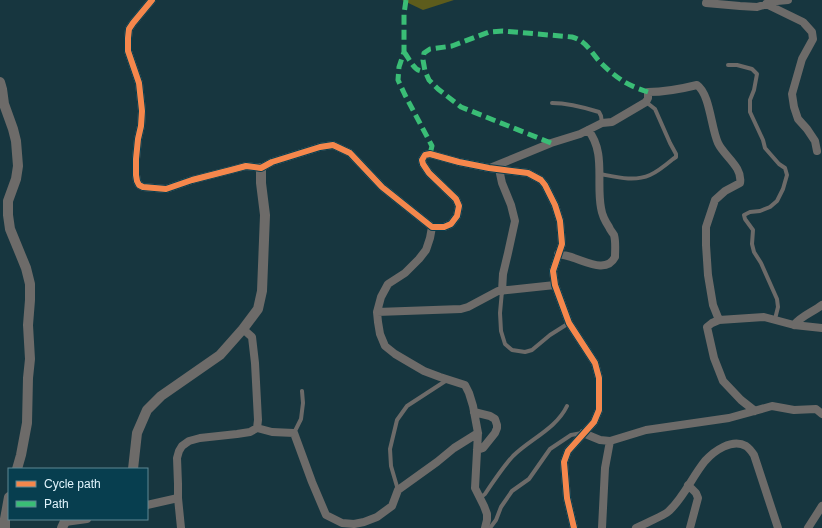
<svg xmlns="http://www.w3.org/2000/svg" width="822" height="528" font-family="Arial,sans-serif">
  <rect width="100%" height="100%" fill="#17363f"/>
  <path fill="#5d5c1c" d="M402 0H454L423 10Z"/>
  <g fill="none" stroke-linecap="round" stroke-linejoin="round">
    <path stroke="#6d6b69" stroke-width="4" d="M728 65H737L752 69 757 74 754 90 750 100V112L763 140 765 148 779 164 785 168 787 175 783 189 777 201 770 207 760 211 750 212 744 215 745 219 753 230 752 244 754 252 761 263 777 299 778 307 775 319
      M552 103C568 103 583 107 599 112L601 116 602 123
      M600 174C616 177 634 182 650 175 657 172 667 164 673 159L676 157V154L670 143 655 109 646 102
      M502 291 500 313 501 331 505 344 512 350 525 352 532 350 550 335 569 323
      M294 433 301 419 303 403 302 391
      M398 490 391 466 390 449 397 420 407 406 447 380
      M480 498 485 494C493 482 503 467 513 456 530 439 556 429 567 406
      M490 528 496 520 501 507 512 491 529 479 550 449 571 435 582 433"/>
    <path stroke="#6d6b69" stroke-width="8" d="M152 0 133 23 129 29 128 38V51L139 83 142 111 141 126 138 139 136 159V175L137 181 139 185 143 187 166 189 192 180 231 170 246 166 261 168 272 162 320 147 333 145 350 153 382 187 432 227H444L451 224 457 216 459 206 456 199 429 173 423 164 422 160 425 155 430 154 459 162 489 168 528 173 541 180 545 185 555 205 560 221 562 244 553 271 555 285 569 323 595 363 599 378V410L594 422 568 451 564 462 567 498 574 528
      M706 3 740 6 757 7 777 1 788 0
      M766 4 803 22 812 32 813 39 802 59 792 94 794 107 798 119 807 129 815 141 817 151
      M490 168 551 143 580 134 602 123 612 122 646 102 648 98V92C665 92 681 89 697 85 710 94 711 128 718 143 724 156 743 167 740 183L725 191 715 200 706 227V245L708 275 713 305 719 320
      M499 169 502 183 511 205 515 221 508 253 503 274 502 291
      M432 227 430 238 426 250 419 259 405 273 388 284 381 297 377 312 378 322 380 334 385 346 395 354 412 364 424 371 440 377 465 385 469 393 473 406 478 433 475 488 484 506 487 514V520L485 528
      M558 254C564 255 569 256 574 258 587 262 607 273 615 257 615 250 616 242 614 235 613 233 610 230 609 227 605 221 602 215 601 208 596 182 606 152 588 130
      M377 312 461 309 468 307 498 291 555 285
      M794 325C801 316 813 312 822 305
      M243 329 252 337 255 363 258 420 257 428
      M755 411 741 400 723 381 714 358 707 327 712 323 719 320 764 317 794 325 822 328
      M474 412 490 416 495 419 497 425V428L495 433 483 448 477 450
      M583 433 600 440 610 441 646 430 729 418 772 406 794 410 816 409 822 414
      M688 485 696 493 698 498 690 528
      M147 505 178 498
      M65 522 87 519
      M181 528 178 498V484L177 458 179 451 182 446 189 441 200 438 237 434 250 432 257 428 272 432 294 433 312 482 326 515 342 523 354 524 364 522 377 517 392 506 398 490 437 462 454 448 478 433
      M602 528 605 468 610 441
      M636 528C643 524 664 516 669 511 684 497 692 477 705 461 714 451 732 438 746 446 749 448 752 452 754 455L778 528
      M808 528 822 506"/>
    <path stroke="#6d6b69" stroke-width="10" d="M0 82 2 89 4 104 13 129 16 141 18 166 16 179 8 201V215L10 229 26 268 30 284V300L28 325 30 359 28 378 27 423 21 455 17 469
      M133 469 137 433 147 410 161 396 220 355 243 329 258 309 262 291 265 215 261 183V168
      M5 528V519L9 497
      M62 528 66 519"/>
    <path stroke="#3abd76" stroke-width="5" stroke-dasharray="10 5" stroke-linecap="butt" d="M406 0 404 14V52L399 67 398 80 405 95 432 146 430 154
      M404 52C410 59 414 73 425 71
      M551 143 461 107 438 89 429 80 425 71 423 60 424 53 430 49 452 46 489 32 503 31 572 37C587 41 591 53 601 63 607 69 614 75 620 79 628 85 639 89 648 92"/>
    <defs>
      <path id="cycleway" d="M152 0 133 23 129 29 128 38V51L139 83 142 111 141 126 138 139 136 159V175L137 181 139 185 143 187 166 189 192 180 231 170 246 166 261 168 272 162 320 147 333 145 350 153 382 187 432 227H444L451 224 457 216 459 206 456 199 429 173 423 164 422 160 425 155 430 154 459 162 489 168 528 173 541 180 545 185 555 205 560 221 562 244 553 271 555 285 569 323 595 363 599 378V410L594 422 568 451 564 462 567 498 574 528"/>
    </defs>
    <use href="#cycleway" stroke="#073e4f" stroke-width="8"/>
    <use href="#cycleway" stroke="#f5874c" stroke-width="6"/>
  </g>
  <rect x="8" y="468" width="140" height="52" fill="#073e4f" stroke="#5e8794"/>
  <rect x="16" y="481" width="20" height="6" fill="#f5874c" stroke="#5e8794"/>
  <text x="44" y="488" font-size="12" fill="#e1f4fc">Cycle path</text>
  <rect x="16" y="501" width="20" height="6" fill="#3abd76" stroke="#5e8794"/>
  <text x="44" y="508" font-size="12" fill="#e1f4fc">Path</text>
</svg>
